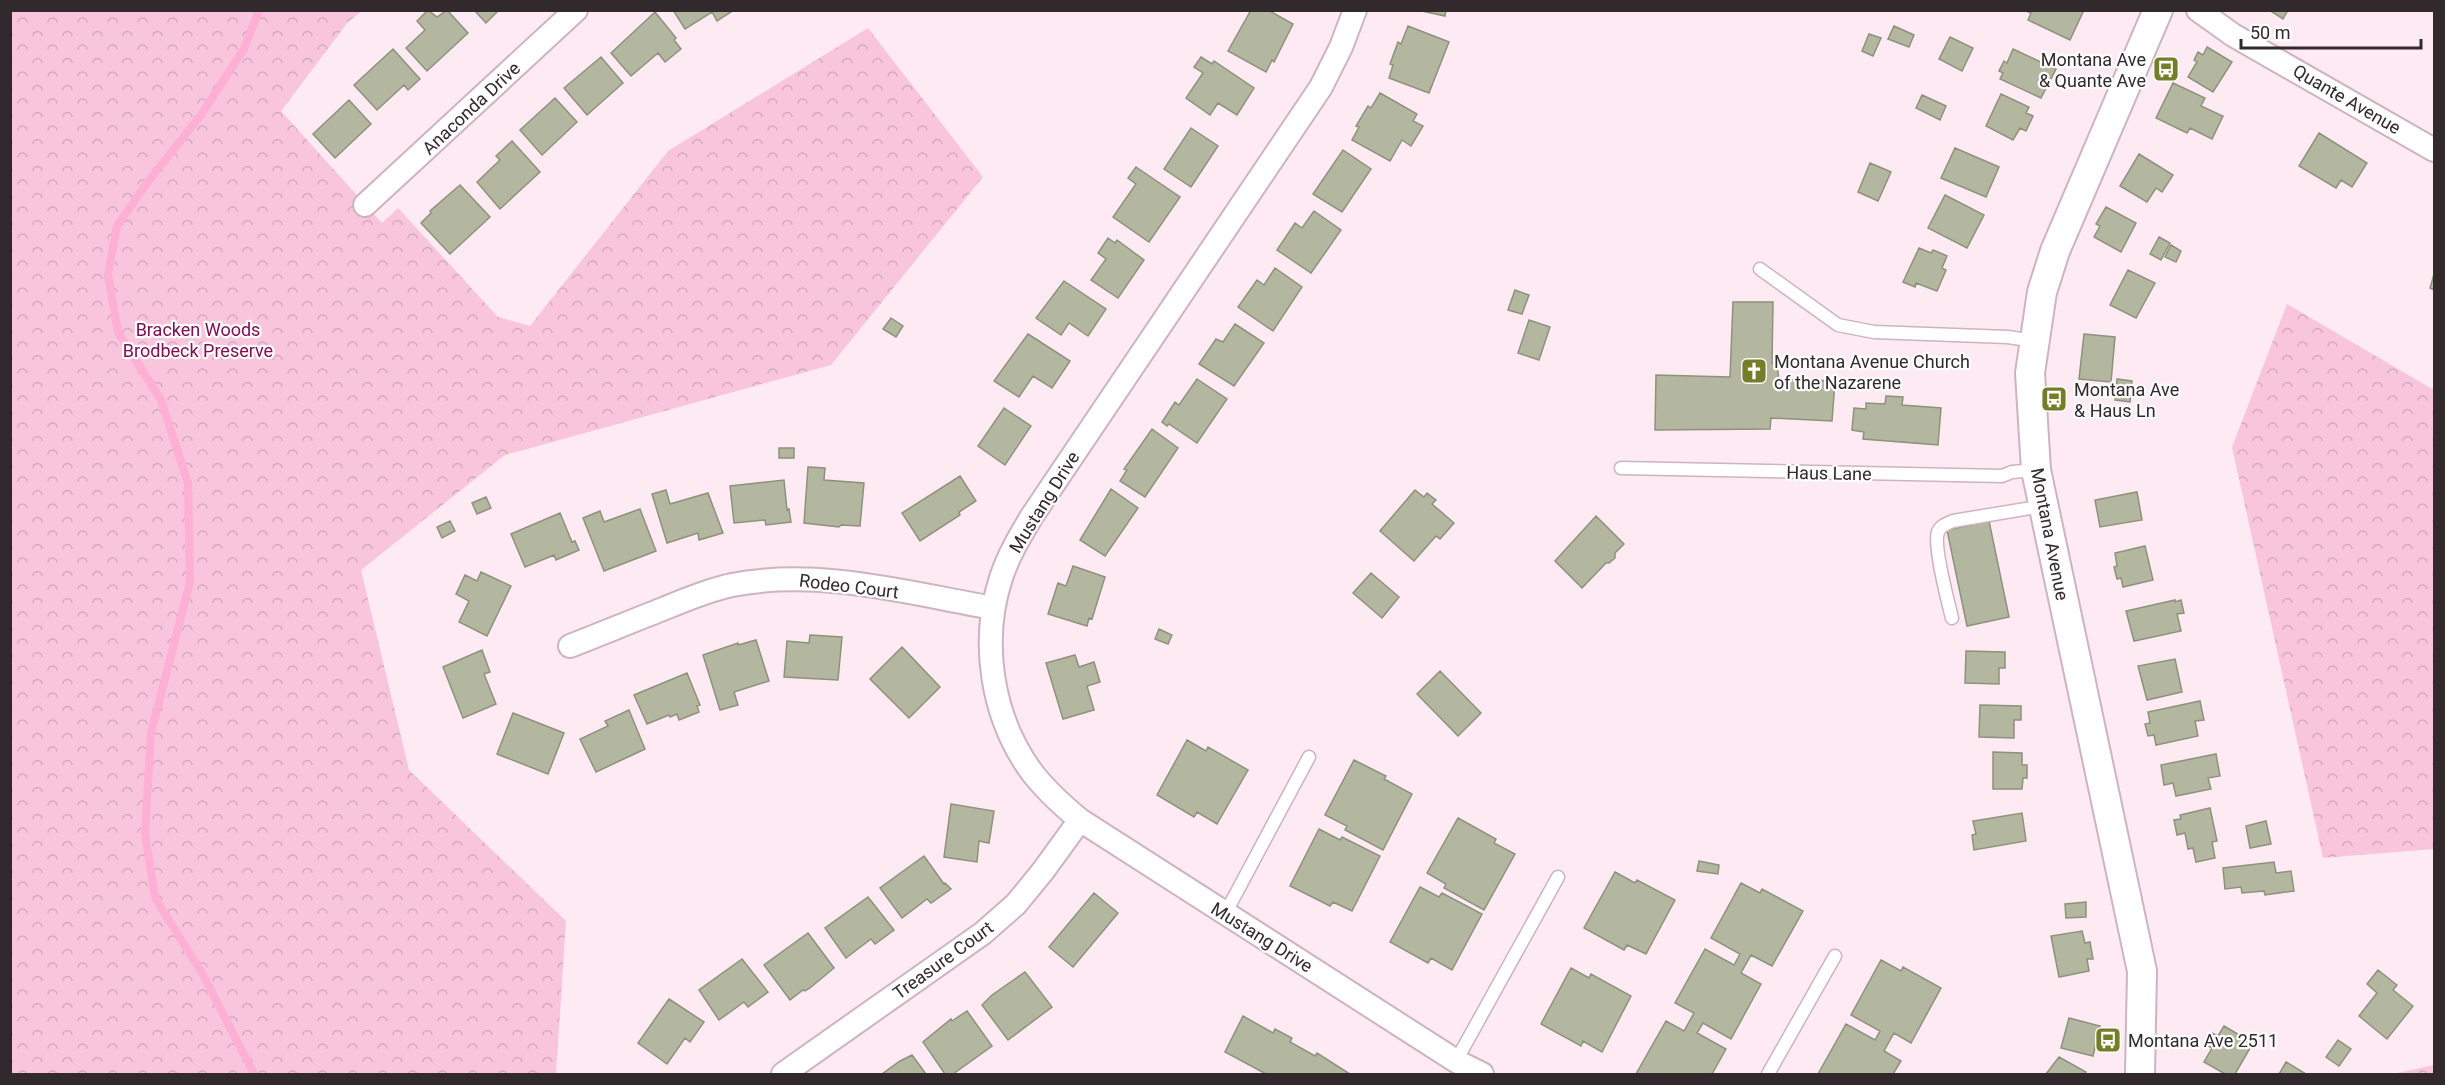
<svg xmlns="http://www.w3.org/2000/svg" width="2445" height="1085" font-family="Roboto,sans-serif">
  <defs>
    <pattern id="forest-crowns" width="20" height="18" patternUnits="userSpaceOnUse" patternTransform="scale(1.5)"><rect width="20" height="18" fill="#f8c5dc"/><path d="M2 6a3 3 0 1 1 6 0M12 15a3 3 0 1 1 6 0" fill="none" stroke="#d5a9bd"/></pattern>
  </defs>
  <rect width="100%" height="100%" fill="#feeaf3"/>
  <path fill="url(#forest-crowns)" d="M10 11H362L348 22 281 111 382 223 398 208 498 317 530 326 668 151 868 28 983 177 831 365 505 455 361 570 409 770 566 921 556 1074H11Z
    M2287 304 2434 390V849L2323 858 2232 447Z
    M2434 1065V1074H2393Z"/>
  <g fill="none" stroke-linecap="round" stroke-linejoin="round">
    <path stroke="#fdafd4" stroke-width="8" d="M254 1074 202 973 155 898 145 833 151 733 190 582 188 483 161 400 118 332 108 275 117 226 147 183 201 115 244 49 259 10"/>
  </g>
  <path fill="#b4b7a0" stroke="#8e917b" stroke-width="1.5" d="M428 10 437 17 447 10 468 33 427 71 406 48 425 30 417 21Z
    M474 10H499L486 23Z
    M673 10H734L717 21 712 12 685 29Z
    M1251 10H1268L1293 24 1274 62 1272 60 1266 72 1228 51Z
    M1417 10H1446L1445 16Z
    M2084 10 2070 40 2028 20 2031 13 2026 11Z
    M2269 10H2288L2283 19Z
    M655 12 676 38 674 40 681 49 665 62 658 53 631 76 611 53Z
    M1408 26 1449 42 1429 93 1389 78 1393 65 1390 64 1398 42 1401 44Z
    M1894 26 1914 35 1909 47 1888 39Z
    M1869 34 1881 38 1873 56 1862 51Z
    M1950 37 1973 48 1962 71 1939 59Z
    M2207 47 2232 62 2213 92 2188 77 2197 62 2194 60 2198 52 2203 55Z
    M393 49 420 79 408 90 404 85 377 110 354 85Z
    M2013 49 2056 69 2041 98 2000 79 2003 73 1999 71 2004 61 2007 63Z
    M601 57 623 83 587 115 564 88Z
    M1201 57 1212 64 1214 61 1254 88 1237 115 1218 103 1210 115 1186 98 1203 73 1194 67Z
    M2173 83 2205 98 2201 106 2223 116 2212 139 2190 128 2187 133 2156 118Z
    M1380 93 1417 114 1413 121 1423 126 1411 146 1402 140 1390 161 1352 140 1359 127 1356 126 1368 106 1371 108Z
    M2001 94 2029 107 2026 113 2033 116 2026 131 2020 128 2013 140 1986 126Z
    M1922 95 1946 106 1940 120 1916 108Z
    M555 98 577 122 542 155 520 130Z
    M349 100 371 124 335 158 313 134Z
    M1191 128 1218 146 1191 187 1164 169Z
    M2319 133 2367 163 2352 187 2341 180 2336 188 2299 166Z
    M512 141 540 172 500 209 477 182 500 160 496 156Z
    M1955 148 1999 167 1986 197 1941 178Z
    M1343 150 1371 169 1342 212 1313 194Z
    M2139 154 2173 175 2162 192 2156 188 2147 202 2120 186Z
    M1870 163 1891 172 1878 201 1858 192Z
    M1136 167 1180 197 1149 242 1113 217 1136 184 1128 178Z
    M460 185 490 217 450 254 421 223 431 213 430 211Z
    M1945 195 1984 215 1967 248 1928 228Z
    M2106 207 2136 223 2121 252 2094 237 2100 226 2096 224Z
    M1314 211 1341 230 1311 273 1277 250 1295 223 1302 228Z
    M2159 237 2170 243 2161 260 2150 254Z
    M1108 238 1115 243 1117 240 1144 260 1118 298 1091 280 1106 259 1098 253Z
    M2171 245 2181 251 2176 262 2165 257Z
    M1919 248 1931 253 1933 250 1947 256 1942 268 1946 270 1937 291 1916 283 1915 287 1903 282Z
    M1275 268 1302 287 1273 331 1238 307 1257 280 1264 285Z
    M2128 270 2155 283 2136 318 2110 305Z
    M2434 274V290L2430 288Z
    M1064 281 1106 309 1088 336 1069 323 1061 335 1036 318Z
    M1515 290 1529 295 1522 314 1508 310Z
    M1733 302H1773L1772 363 1777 366 1779 379 1835 381 1832 421 1771 418 1770 429 1655 430 1656 375 1730 377Z
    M891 318 903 326 896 337 883 329Z
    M1529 320 1550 327 1539 360 1518 353Z
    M1235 324 1264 343 1234 386 1199 364 1216 339 1223 342Z
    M1028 334 1070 361 1052 388 1033 376 1019 397 994 381Z
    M2084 334 2115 337 2111 382 2079 379Z
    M1197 379 1227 399 1197 443 1169 424 1167 426 1162 422 1175 402 1179 405Z
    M2117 379 2132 381 2130 402 2115 400Z
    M1886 396 1903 397 1902 405 1941 408 1938 445 1863 439 1864 432 1852 430 1854 408 1866 409V403L1885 404Z
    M1004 408 1031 426 1005 465 978 446Z
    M1152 429 1178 448 1145 497 1120 481 1127 470 1124 469Z
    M779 448H794V458H779Z
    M808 467 825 468 824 480 864 483 860 526 841 525 839 527 804 523Z
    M960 476 976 501 959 512 960 515 920 541 902 513Z
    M784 480 787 510 789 509 791 522 766 525 765 520 734 523 730 486Z
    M1111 489 1138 508 1105 556 1080 540Z
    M666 490 670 504 708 493 723 533 699 540 698 533 667 543 652 494Z
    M1415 490 1424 497 1427 493 1436 500 1432 504 1454 523 1440 539 1436 536 1414 561 1380 531Z
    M2137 492 2142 520 2100 527 2095 500Z
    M486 497 491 508 477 514 472 503Z
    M640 509 656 551 604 571 583 518 600 511 604 522Z
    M560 513 572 542 575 541 579 550 556 560 554 555 525 567 511 534Z
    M1596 516 1624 544 1615 553V558L1609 563H1606L1582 588 1555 561Z
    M450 521 455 531 442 538 437 527Z
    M1989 521 2009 617 1967 626 1947 530Z
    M2145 546 2153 580 2123 587 2121 578 2117 579 2114 567 2117 566 2115 553Z
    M1073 566 1105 577 1092 619 1089 618 1087 626 1048 614 1058 583 1066 586Z
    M481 572 511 586 487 636 459 622 469 601 456 594 465 575 477 581Z
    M1371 573 1399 597 1382 618 1353 593Z
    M2175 600V602L2181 600 2184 613 2177 614 2181 631 2134 641 2126 611Z
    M1159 629 1172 635 1168 644 1155 639Z
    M810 635 842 637 838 680 784 677 787 641 809 643Z
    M756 640 769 681 734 692 738 705 720 710 703 655 738 643V645Z
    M902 647 940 687 909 718 870 679Z
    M482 650 490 672 484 674 496 704 463 718 443 667Z
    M1966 651 2005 652V668H1999V684L1965 683Z
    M1075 655 1079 667 1094 662 1100 682 1087 686 1094 710 1063 719 1046 663Z
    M2175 659 2182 692 2147 700 2138 666Z
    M1440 671 1481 713 1458 736 1417 694Z
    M687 673 700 705 697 706 699 712 679 720 677 714 670 717 669 715 647 724 634 695Z
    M2200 701 2204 720 2195 721 2198 736 2156 745 2154 735 2148 736 2145 724 2150 723 2148 712Z
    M1980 705 2021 706V720H2014V738L1979 737Z
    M629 710 645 749 596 772 580 739 608 726 605 721Z
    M513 713 564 733 548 774 497 754Z
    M1187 740 1206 751 1208 747 1248 770 1217 824 1197 812 1194 817 1157 795Z
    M1993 752 2022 753V765H2027V778H2023L2022 789H1993Z
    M2216 754 2220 776 2208 778 2211 789 2176 796 2173 783 2164 785 2161 765Z
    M1354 760 1386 776 1384 779 1412 794 1383 850 1345 830 1347 826 1325 815Z
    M951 804 994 811 989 843 979 841 977 862 944 857Z
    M2210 808 2217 841 2212 842 2215 858 2196 862 2193 848 2188 849 2185 833 2177 835 2174 820 2181 819 2180 815Z
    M2022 813 2026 841 1974 850 1972 835 1976 834 1973 821Z
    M1458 818 1496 839 1494 843 1515 854 1484 910 1444 888 1446 884 1427 873Z
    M2266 821 2271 844 2250 848 2246 826Z
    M1319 829 1340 840 1342 837 1380 856 1352 911 1333 902 1330 906 1290 886Z
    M924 856 944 884 945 883 951 889 931 903 927 899 902 918 880 888Z
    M1699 861 1719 865 1718 874 1697 871Z
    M2274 862 2276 873 2291 871 2294 891 2265 895 2264 891 2242 893 2241 887 2225 889 2223 868Z
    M1615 872 1635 883 1637 880 1675 900 1646 954 1627 945 1624 950 1584 928Z
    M1741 883 1760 893 1762 889 1803 911 1772 966 1751 955 1741 973 1761 984 1731 1039 1703 1023 1697 1033 1726 1049 1712 1074H1636L1666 1021 1684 1031 1694 1013 1675 1003 1705 949 1734 965 1740 954 1711 938Z
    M1420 887 1439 897 1442 893 1482 914 1452 970 1431 958 1428 963 1390 942Z
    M1094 893 1118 913 1073 967 1049 947Z
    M868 897 894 930 875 944 871 939 846 958 825 928Z
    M2086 902V917L2066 918 2065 904Z
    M2082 931 2085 943 2090 942 2093 959H2087L2089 971 2059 977 2051 936Z
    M808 933 834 968 810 988 805 991 803 990 790 1000 764 965Z
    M742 959 768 992 748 1007 744 1002 719 1020 699 990Z
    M1881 960 1901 971 1903 967 1941 988 1911 1043 1894 1033 1884 1051 1901 1061 1893 1074H1818L1846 1024 1875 1040 1880 1031 1851 1015Z
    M1571 968 1589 978 1591 974 1631 996 1602 1052 1583 1041 1581 1046 1541 1024Z
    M2378 970 2397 985 2393 990 2413 1006 2387 1039 2359 1016 2377 993 2367 984Z
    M1025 972 1052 1007 1008 1040 982 1005 992 995Z
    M669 999 704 1022 690 1042 685 1038 667 1064 638 1043Z
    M967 1011 992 1046 953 1074H945L923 1042 951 1019 952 1021Z
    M1243 1016 1273 1033 1275 1029 1292 1038 1290 1042 1315 1056 1317 1053 1350 1074H1266L1225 1052Z
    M2069 1018 2100 1026 2093 1056 2061 1048Z
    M2224 1026 2253 1043 2235 1074H2225L2204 1062 2212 1048 2205 1044 2212 1033 2218 1036Z
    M2338 1040 2351 1049 2339 1066 2326 1057Z
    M912 1055 926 1074H882L900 1061Z
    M2059 1057 2086 1072 2085 1074H2046Z
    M2286 1062 2306 1074H2279Z"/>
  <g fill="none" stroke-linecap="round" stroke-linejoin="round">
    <defs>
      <path id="service" d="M1760 269 1838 325 1874 332 2008 337 2034 341
        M1621 468 2002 476 2012 472 2036 470
        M1952 618C1948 602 1933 545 1938 532 1940 526 1948 523 1953 521L2043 506
        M1225 914 1309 757
        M1456 1061 1558 877
        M1768 1074 1835 956"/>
      <path id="minor" d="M1355 10 1341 47 1321 87 1032 516C1020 536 1008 556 1001 578 980 642 992 717 1031 771 1045 790 1062 805 1080 820L1456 1061 1482 1074
        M2198 10 2233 35 2434 150
        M365 205 576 10
        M570 646C601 634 632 621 663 609 685 600 708 590 732 585 819 568 908 593 993 608
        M783 1074 983 933 1016 904 1043 871 1080 820"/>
      <path id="tertiary" d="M2140 1074 2142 971 2036 470 2030 373 2042 292 2055 251 2158 10"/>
    </defs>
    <use href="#service" stroke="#cdb4bf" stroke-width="15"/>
    <use href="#minor" stroke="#cdb4bf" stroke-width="26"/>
    <use href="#tertiary" stroke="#cdb4bf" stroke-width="32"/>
    <use href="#service" stroke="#fff" stroke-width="12"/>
    <use href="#minor" stroke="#fff" stroke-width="22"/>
    <use href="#tertiary" stroke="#fff" stroke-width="28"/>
  </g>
  <defs>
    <symbol id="bus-square" viewBox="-11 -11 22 22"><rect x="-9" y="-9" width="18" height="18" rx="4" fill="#747d28" stroke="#fdfdfd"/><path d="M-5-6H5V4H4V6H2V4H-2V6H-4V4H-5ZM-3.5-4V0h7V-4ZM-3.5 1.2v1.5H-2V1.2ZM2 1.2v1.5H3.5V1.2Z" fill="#fff"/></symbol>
    <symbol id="church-square" viewBox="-11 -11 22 22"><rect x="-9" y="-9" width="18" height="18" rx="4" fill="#747d28" stroke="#fdfdfd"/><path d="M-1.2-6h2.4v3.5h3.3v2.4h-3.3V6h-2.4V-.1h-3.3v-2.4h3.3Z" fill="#fff"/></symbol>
  </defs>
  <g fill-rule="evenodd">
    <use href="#bus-square" x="2151" y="54" width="30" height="30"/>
    <use href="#church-square" x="1739" y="356" width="30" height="30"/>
    <use href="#bus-square" x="2039" y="384" width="30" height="30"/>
    <use href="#bus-square" x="2093" y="1025" width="30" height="30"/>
  </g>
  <g text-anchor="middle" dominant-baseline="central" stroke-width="4.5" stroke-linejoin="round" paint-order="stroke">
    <g font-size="18" fill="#32292d" stroke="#fdfdfd" text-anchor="start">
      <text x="2146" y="59" text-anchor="end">Montana Ave<tspan x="2146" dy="21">&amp; Quante Ave</tspan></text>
      <text x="1774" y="361">Montana Avenue Church<tspan x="1774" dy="21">of the Nazarene</tspan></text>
      <text x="2074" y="389">Montana Ave<tspan x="2074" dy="21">&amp; Haus Ln</tspan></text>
      <text x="2128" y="1040">Montana Ave 2511</text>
    </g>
    <g font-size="18" fill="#32292d" stroke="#fdfdfd">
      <text transform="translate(2347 99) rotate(30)">Quante Avenue</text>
      <text transform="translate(471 108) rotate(-43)">Anaconda Drive</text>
      <text transform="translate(1829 473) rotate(1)">Haus Lane</text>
      <text transform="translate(1044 502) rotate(-58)">Mustang Drive</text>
      <text transform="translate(2050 534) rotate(79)">Montana Avenue</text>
      <text transform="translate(849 586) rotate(7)">Rodeo Court</text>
      <text transform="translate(1262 937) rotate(32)">Mustang Drive</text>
      <text transform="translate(943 960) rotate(-36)">Treasure Court</text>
    </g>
    <g font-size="18" fill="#810e55" stroke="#fdfdfd">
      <text x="198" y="329">Bracken Woods<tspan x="198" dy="21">Brodbeck Preserve</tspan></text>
    </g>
  </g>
  <rect width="2445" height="1085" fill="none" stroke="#32292d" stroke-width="24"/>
  <path d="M2241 39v9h180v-9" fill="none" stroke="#32292d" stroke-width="3"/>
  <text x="2250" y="39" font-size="18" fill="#32292d" stroke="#fdfdfd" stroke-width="4.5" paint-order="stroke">50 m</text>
</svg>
